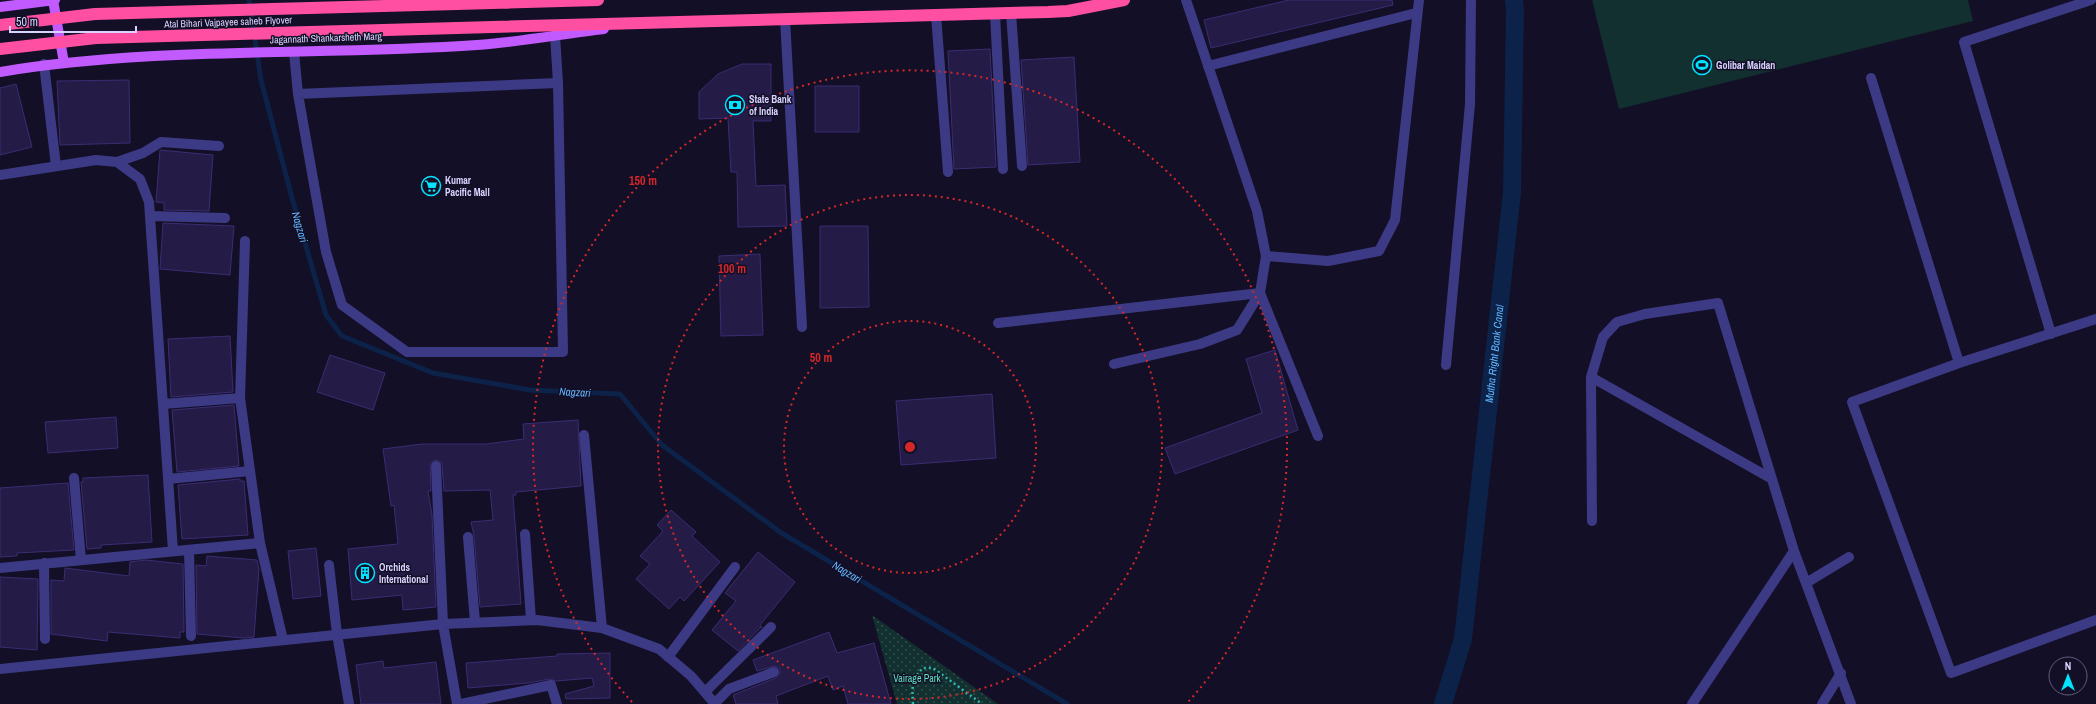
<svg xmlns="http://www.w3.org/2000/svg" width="2096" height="704" font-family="'Archivo Narrow',sans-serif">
  <defs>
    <pattern id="park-dots" width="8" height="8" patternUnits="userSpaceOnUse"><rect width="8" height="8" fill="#12302f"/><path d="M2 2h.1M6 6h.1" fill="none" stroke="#344d4e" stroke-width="1.8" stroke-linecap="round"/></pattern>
  </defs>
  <rect width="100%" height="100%" fill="#130f26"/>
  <path fill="url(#park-dots)" d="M872 615 998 704H897Z"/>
  <path fill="#12302f" d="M1592 0H1968L1973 21 1619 109Z"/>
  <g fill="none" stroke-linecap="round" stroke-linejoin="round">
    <path stroke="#0c2248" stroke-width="5" d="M249 0 261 80 292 198 326 315 342 336 433 373 530 390 620 394 662 445 780 532 1067 704"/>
    <path stroke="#0c2248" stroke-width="18" id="s1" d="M1443 704 1463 639 1512 192 1515 11 1514 0"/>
  </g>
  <path fill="#241b47" stroke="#3b2d73" d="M1289 0H1392L1393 5 1211 48 1204 20Z
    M990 49 996 167 954 169 948 51Z
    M1074 57 1080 162 1028 165 1021 60Z
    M742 64H771V121H753L756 186 785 185 787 226 738 227 737 172H731L728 118 699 119V92L718 74Z
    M129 80 130 143 60 145 57 81Z
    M16 84 32 147 0 155V88Z
    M815 86H859V132H815Z
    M160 150 213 155 209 211 164 210V203L156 202Z
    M163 223 234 226 230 275 160 269Z
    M820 226H868L869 307 820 308Z
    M760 254 763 335 721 336 719 256Z
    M230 336 233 392 171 397 168 339Z
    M1275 350 1298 430 1175 474 1165 448 1262 413 1246 359Z
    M330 355 385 373 373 410 317 392Z
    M992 394 996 458 901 465 896 401Z
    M234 405 239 466 177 472 172 410Z
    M116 417 118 448 48 453 45 422Z
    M578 420 581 486 516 492V495H513L521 604 480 607 474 536 471 522 493 520 490 490 444 491 442 465 441 462 436 460 430 463 431 491H428L432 515 436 607 403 610 402 595 352 600 348 549 398 544 394 505 391 506 383 449 422 444H486L524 439 523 424Z
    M148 475 152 542 101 545V548L87 549 81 482H83V478Z
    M240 479V481H244L248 535 182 539 178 485Z
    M68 483 74 550 17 553V556L0 557V488Z
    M671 510 696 532 692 536 720 562 684 601 680 597 669 609 636 579 650 564 640 556 663 531 657 525Z
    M316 548 321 596 293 599 288 551Z
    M758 552 795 582 760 625 762 627 760 628 738 651 712 630 736 601 725 593Z
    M207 556 257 560 259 569 254 637 244 638 197 634 196 565 206 566Z
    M146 560 183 564 184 632H180V638L108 632 107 641 51 634V580L64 581 65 568 129 576 130 562Z
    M0 577 38 579 37 650 0 647Z
    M829 632 837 653 874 643 891 704H848L843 686 833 690 828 676 776 696 778 704H736L733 695 776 678 780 673V669L775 666 757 671 753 660Z
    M610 653V698L566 699 565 694 594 686 592 678 556 681 550 679 528 683 468 688 466 663 557 656V654Z
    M383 661 384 668 436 662 441 704H361L356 665Z"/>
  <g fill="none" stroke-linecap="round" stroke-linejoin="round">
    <path stroke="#2fb8b0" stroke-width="2.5" stroke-dasharray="2 3" stroke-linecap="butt" d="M913 704C912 688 911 679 923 668H933L982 704"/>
    <path stroke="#3d3a85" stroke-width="10" d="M1011 13 1022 166
      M995 14 1003 169
      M936 15 948 172
      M785 19 802 327
      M294 52 298 94 326 252 342 305 407 352H563L558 83 555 35
      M1208 66 1416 13
      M1871 78 1959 363
      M298 94 558 83
      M2096 319 1959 363 1852 402 1951 673 2096 620
      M2051 334 1964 42 2091 0
      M1591 377 1772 479
      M1592 521 1591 377 1603 337 1617 322 1645 314 1718 303 1794 551 1851 704
      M525 534 531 620
      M468 537 475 622
      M329 565 337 634 349 704
      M1806 583 1849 557
      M668 657 735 567
      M705 692 771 627
      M715 703 729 689 774 672
      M461 704 551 685 557 704
      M1692 704 1794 551
      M1822 704 1841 673"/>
    <path stroke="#3d3a85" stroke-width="10" d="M44 64 56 166
      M117 162 140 179 149 202 173 551
      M0 175 96 160 117 162 143 153 161 142 219 146
      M150 216 225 218
      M245 241 240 398 260 543 283 640
      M1266 256 1328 261 1379 251 1395 220 1419 0
      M998 323 1260 293 1318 436
      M1114 364 1200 344 1237 330 1260 293 1266 256 1257 211 1186 0
      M1446 365 1470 104 1471 0
      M163 404 240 398
      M584 435 602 628
      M436 466 443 624 457 704
      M74 478 81 560
      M168 479 250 471
      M189 550 191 636
      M44 563 45 639
      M0 568 260 543
      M0 669 443 624 537 620 602 628 659 649 691 676 715 704"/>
    <path stroke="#c25bff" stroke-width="10" d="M53 0 64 63
      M0 7 55 0
      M0 72C157 46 318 56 477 45 519 42 562 34 604 29"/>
    <path stroke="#ff4fa3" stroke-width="12" d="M457 4 598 0
      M457 28 1048 12 1068 11 1124 0"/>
    <path stroke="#ff4fa3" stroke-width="12" d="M0 25 95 14 457 4
      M0 49 96 38 457 28"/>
  </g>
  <g fill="none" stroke="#d62828" stroke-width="2" stroke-dasharray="2 4">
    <circle cx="910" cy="447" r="126"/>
    <circle cx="910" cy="447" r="252"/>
    <path d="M632 702A377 377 0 1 1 1188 702"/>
  </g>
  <defs>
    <symbol id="stadium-ring" viewBox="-11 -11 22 22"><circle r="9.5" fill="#130f26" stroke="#00e5ff" stroke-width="1.5"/><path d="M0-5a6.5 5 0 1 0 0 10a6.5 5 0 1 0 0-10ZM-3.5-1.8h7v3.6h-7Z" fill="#00e5ff"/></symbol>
    <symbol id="bank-ring" viewBox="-11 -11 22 22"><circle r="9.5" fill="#130f26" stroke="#00e5ff" stroke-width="1.5"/><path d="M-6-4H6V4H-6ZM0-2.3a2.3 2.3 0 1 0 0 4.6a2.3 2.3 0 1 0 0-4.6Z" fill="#00e5ff"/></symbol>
    <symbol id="supermarket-ring" viewBox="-11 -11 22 22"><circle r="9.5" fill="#130f26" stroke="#00e5ff" stroke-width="1.5"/><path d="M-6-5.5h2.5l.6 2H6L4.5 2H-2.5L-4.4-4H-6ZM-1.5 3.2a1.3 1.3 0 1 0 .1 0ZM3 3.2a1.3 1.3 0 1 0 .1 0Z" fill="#00e5ff"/></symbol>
    <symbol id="building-ring" viewBox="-11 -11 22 22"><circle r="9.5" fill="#130f26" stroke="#00e5ff" stroke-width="1.5"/><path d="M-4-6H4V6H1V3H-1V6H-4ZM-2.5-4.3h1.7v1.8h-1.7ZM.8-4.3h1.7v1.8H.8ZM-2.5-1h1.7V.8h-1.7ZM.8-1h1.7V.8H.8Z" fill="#00e5ff"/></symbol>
  </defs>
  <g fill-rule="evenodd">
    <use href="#stadium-ring" x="1691" y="54" width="22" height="22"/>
    <use href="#bank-ring" x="724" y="94" width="22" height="22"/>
    <use href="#supermarket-ring" x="420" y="175" width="22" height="22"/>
    <use href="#building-ring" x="354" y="562" width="22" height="22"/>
  </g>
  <g text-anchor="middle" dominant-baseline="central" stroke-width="3" stroke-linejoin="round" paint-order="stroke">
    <g font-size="10" fill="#d9d4ff" stroke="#130f26">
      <text transform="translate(228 22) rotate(-2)">Atal Bihari Vajpayee saheb Flyover</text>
      <text transform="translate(326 38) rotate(-2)">Jagannath Shankarsheth Marg</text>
    </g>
    <g font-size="10" font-weight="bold" fill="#d9d4ff" stroke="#130f26" text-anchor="start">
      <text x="1716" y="65">Golibar Maidan</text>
      <text x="749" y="99">State Bank<tspan x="749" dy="12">of India</tspan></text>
      <text x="445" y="180">Kumar<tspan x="445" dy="12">Pacific Mall</tspan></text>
      <text x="379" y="567">Orchids<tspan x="379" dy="12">International</tspan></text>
    </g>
    <g font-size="10" fill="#5fe0c0" stroke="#130f26">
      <text x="917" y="678">Vairage Park</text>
    </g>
    <g font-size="11" font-style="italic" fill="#62b6ff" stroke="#130f26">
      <text transform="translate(300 227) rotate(74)">Nagzari</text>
      <text stroke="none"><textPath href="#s1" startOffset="355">Mutha Right Bank Canal</textPath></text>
      <text transform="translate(575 392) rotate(3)">Nagzari</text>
      <text transform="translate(847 572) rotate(31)">Nagzari</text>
    </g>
  </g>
  <circle cx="910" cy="447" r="6" fill="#d62828" stroke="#130f26" stroke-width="2"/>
  <g font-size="12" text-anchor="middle" font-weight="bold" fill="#d62828" stroke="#130f26" stroke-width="3" stroke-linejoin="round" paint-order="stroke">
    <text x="643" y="185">150 m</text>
    <text x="732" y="273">100 m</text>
    <text x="821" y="362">50 m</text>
  </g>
  <g transform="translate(2068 676)"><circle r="19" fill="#130f26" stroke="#625e7d"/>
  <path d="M0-3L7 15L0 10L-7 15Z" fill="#00e5ff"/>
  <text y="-6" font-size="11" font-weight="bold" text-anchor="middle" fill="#d9d4ff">N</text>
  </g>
  <path d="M10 26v6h126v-6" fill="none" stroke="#d9d4ff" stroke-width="2"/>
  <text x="16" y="26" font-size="12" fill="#d9d4ff" stroke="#130f26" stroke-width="3" paint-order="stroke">50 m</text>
</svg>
